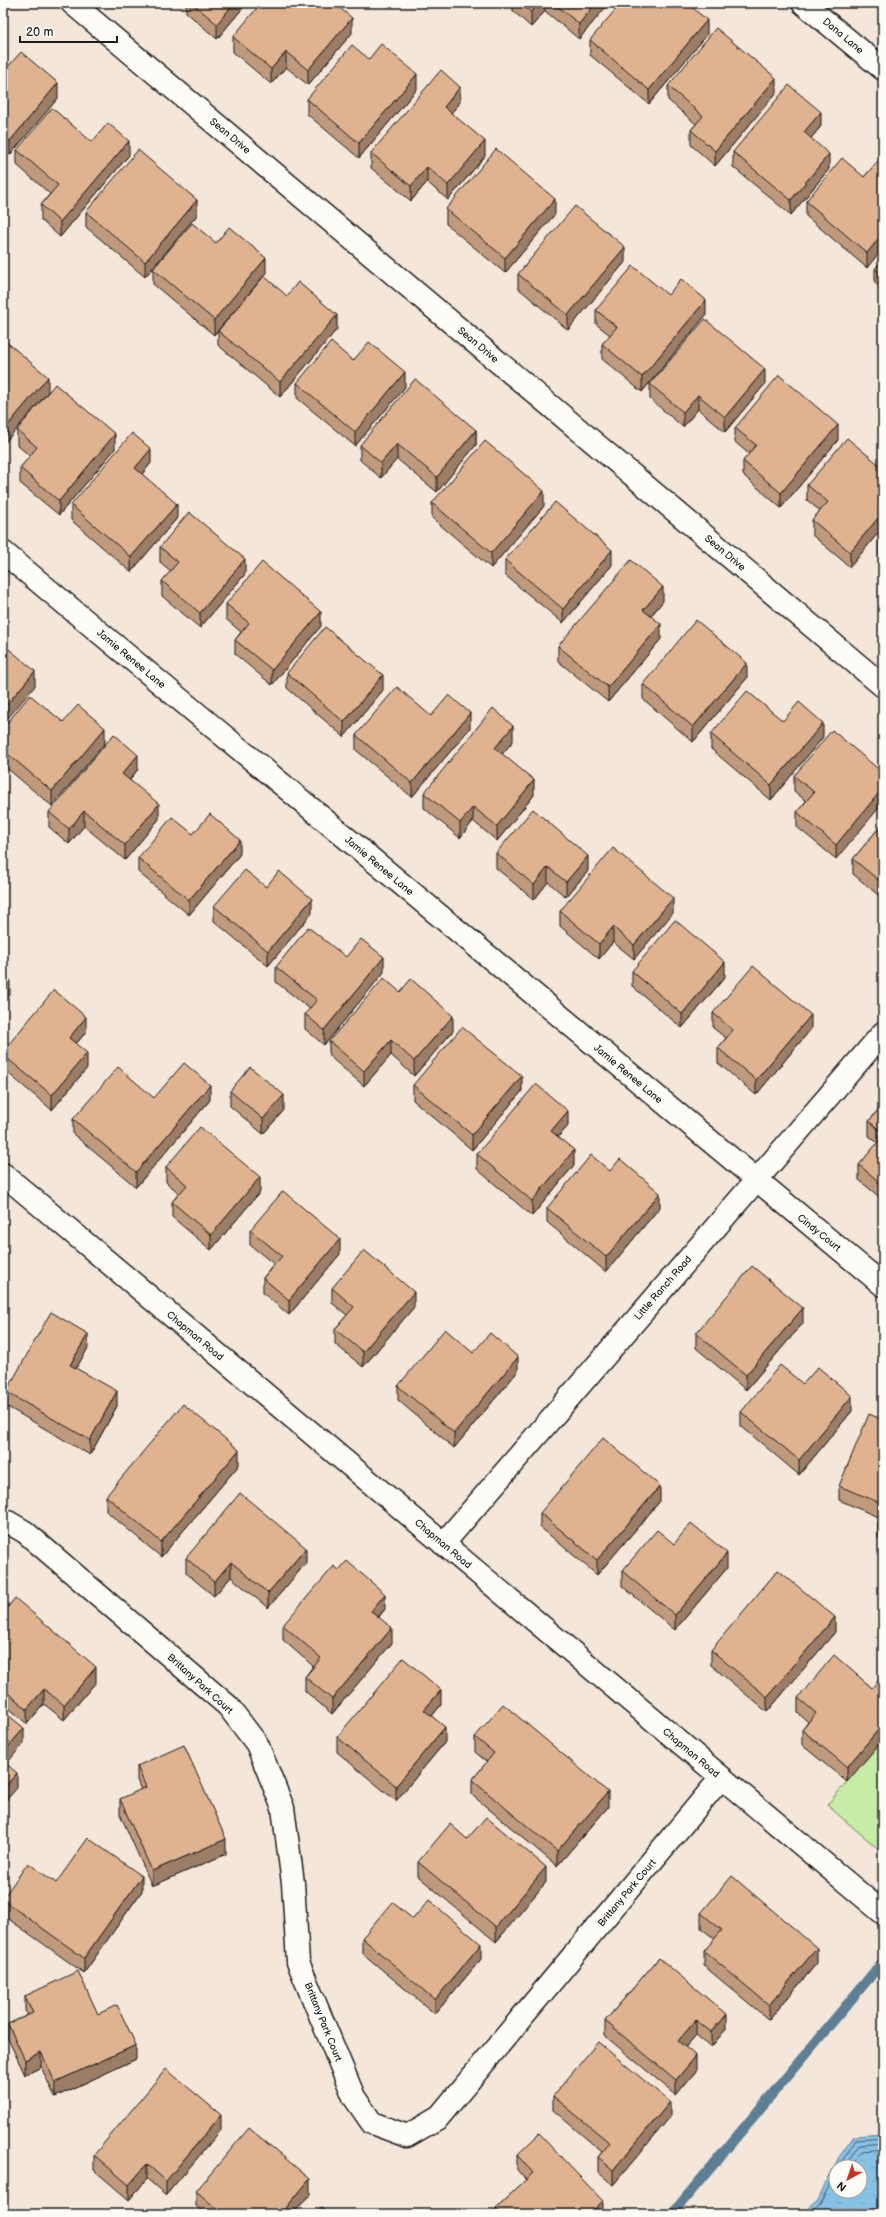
<svg xmlns="http://www.w3.org/2000/svg" width="886" height="2217" font-family="'Balsamiq Sans',sans-serif">
  <defs>
    <pattern id="water-ripples" width="26" height="14" patternUnits="userSpaceOnUse"><rect width="26" height="14" fill="#87c1e6"/><path d="M2 4q2-2 4 0t4 0M15 11q2-2 4 0t4 0" fill="none" stroke="#74a5c5"/></pattern>
  </defs>
  <rect width="100%" height="100%" fill="#f4e6d8"/>
  <filter id="ink" filterUnits="userSpaceOnUse"><feTurbulence type="fractalNoise" baseFrequency=".025" numOctaves="2"/><feDisplacementMap in="SourceGraphic" scale="8" xChannelSelector="R" yChannelSelector="G"/><feConvolveMatrix kernelMatrix="1 2 1 2 8 2 1 2 1" color-interpolation-filters="sRGB"/></filter>
  <g filter="url(#ink)">
    <path fill="#c6eca6" stroke="#718461" d="M883 1740V1853L827 1805Z"/>
    <path fill="url(#water-ripples)" stroke="#5c7f95" fill-rule="evenodd" d="M883 2134V2214H803L817 2201 839 2157 854 2136ZM836 2167H860V2191H836Z"/>
    <g fill="none" stroke-linecap="round" stroke-linejoin="round">
      <path stroke="#475e6d" stroke-width="1" d="M838 2167 856 2140 883 2138
        M844 2167 859 2145 883 2143
        M851 2167 862 2151 883 2149
        M809 2214 820 2204 836 2172"/>
      <path stroke="#5c7f95" stroke-width="10" d="M672 2214 880 1965"/>
      <defs>
        <path id="minor" d="M72 3 883 686
          M803 3 883 69
          M3 552 883 1285
          M3 1174 883 1913
          M3 1522H8L25 1532 228 1706 257 1744 283 1808 293 1883 298 1962 354 2097 372 2123 407 2136 438 2118 721 1778
          M443 1544 883 1033"/>
      </defs>
      <use href="#minor" stroke="#1c1c1c" stroke-width="25"/>
      <use href="#minor" stroke="#fdfcf7" stroke-width="22"/>
    </g>
    <path fill="#c09a7c" stroke="#1c1c1c" d="M186 3H247L217 39 186 12Z
      M513 3H609L579 39 545 11 531 27 513 11Z
      M352 33 308 85 286 67 271 84 233 52V37Z
      M707 35 649 104 590 55V40Z
      M369 59 417 89 359 158 307 114V99Z
      M3 68 5 70 58 98 10 155 3 150Z
      M668 86 776 93 715 166 691 145V130L696 124 668 100Z
      M460 102 451 113 485 156 448 200 427 182 411 201 371 168V153Z
      M821 126 811 138 829 169 791 215 733 167V152Z
      M92 142 129 155 60 237 41 220V205L50 194 17 165V150Z
      M878 161 867 268 806 216V201L864 177Z
      M446 209 555 214 505 273 446 224Z
      M86 212 197 215 145 277 86 227Z
      M216 243 266 273 214 335 153 284V269Z
      M883 259V290L875 283V269Z
      M625 262 568 330 518 288V274Z
      M668 295 706 315 642 392 602 359V344L610 335 596 324V310Z
      M287 296 337 329 280 397 218 345V331Z
      M353 361 405 387 355 446 297 398V383Z
      M650 384H765L725 432 698 409 683 427 650 399Z
      M735 428 838 440 781 508 743 475V461L749 454 735 442Z
      M17 430 115 449 59 515 20 483V468L30 456 17 445Z
      M476 430V445L437 492 397 459 381 478 360 460V445Z
      M151 463 142 474 177 518 131 572 71 520V505Z
      M883 468V527L850 567 812 535V520L820 511 807 500V485Z
      M432 503 544 506 491 568 432 518Z
      M883 535V559L879 556V541Z
      M160 547 245 574 200 628 162 596V581L171 571 160 562Z
      M505 560 612 565 563 623 505 575Z
      M883 575V593L881 592V577Z
      M663 601 651 616 661 639 608 702 558 661V646Z
      M226 604 321 626 272 685 235 654V640L241 632 226 619Z
      M287 673 383 690 344 737 287 688Z
      M747 678 693 742 643 699V684Z
      M783 721 823 737 771 800 711 749V734Z
      M63 722 105 743 52 806 3 765V728Z
      M470 728 412 797 356 750V735Z
      M513 741 502 754 534 795 497 841 473 821 460 838 424 808V793Z
      M138 769 130 780 159 819 125 860 84 826 69 844 49 827V812Z
      M883 773 836 859 797 827V812L806 801 794 791V776Z
      M883 823V899L853 874V859Z
      M193 834 240 854 189 915 138 872V858Z
      M496 853 588 871 566 897 548 882 534 900 496 868Z
      M266 887 312 913 268 966 214 921V906Z
      M560 911 673 913 634 959 613 942 599 959 560 926Z
      M346 957 384 972 324 1045 305 1029V1014L310 1009 276 982V967Z
      M632 971 725 977 682 1028 632 986Z
      M400 992 453 1031 414 1076 391 1055 364 1086 329 1056V1041Z
      M713 1013 811 1029 756 1095 718 1063V1048L726 1038 713 1028Z
      M86 1032 76 1044 87 1068 52 1110 3 1069V1051Z
      M413 1085 522 1091 472 1150 413 1100Z
      M230 1091 284 1110 263 1134 230 1106Z
      M154 1098 210 1100 136 1187 73 1134V1119Z
      M883 1104V1200L859 1180V1165L878 1143 869 1136V1121Z
      M568 1126 558 1137 574 1165 532 1216 477 1169V1154Z
      M166 1167 260 1192 211 1250 172 1217V1202L179 1193 166 1182Z
      M610 1171 660 1207 606 1272 547 1222V1208Z
      M250 1230 340 1254 289 1315 263 1293V1278L274 1264 250 1245Z
      M332 1288 414 1307 363 1367 335 1344V1329L347 1315 332 1303Z
      M803 1323 746 1390 696 1348V1333Z
      M88 1348 76 1368 117 1406 90 1455 6 1406V1392Z
      M473 1353 518 1371 454 1448 398 1400V1386Z
      M803 1384 852 1411 799 1475 741 1426V1412Z
      M883 1420V1540L878 1538V1523L880 1518 839 1500V1486Z
      M239 1465 161 1557 106 1511V1496Z
      M660 1501 597 1575 540 1527V1513Z
      M674 1544 727 1568 675 1630 622 1586V1571Z
      M186 1558 306 1563 268 1608 231 1577 214 1596 186 1573Z
      M385 1609 379 1617 392 1643 332 1714 305 1691V1677L313 1666 283 1640V1625Z
      M3 1613 96 1682 64 1720 44 1704 27 1724 3 1703Z
      M835 1632 767 1712 711 1665V1650Z
      M872 1688 847 1782 802 1745V1730L808 1722 798 1713V1698Z
      M441 1705 432 1716 445 1742 396 1801 337 1752V1737Z
      M475 1737 608 1807 557 1866 472 1795V1780L487 1762 475 1752Z
      M137 1766 226 1854 152 1886 120 1814V1799L141 1790 137 1780Z
      M467 1839 546 1882 496 1942 418 1876V1862Z
      M56 1883 142 1891 84 1973 3 1915V1898Z
      M701 1913 817 1963 769 2020 704 1966V1951L715 1939 701 1928Z
      M413 1919 481 1959 435 2014 362 1953V1938Z
      M659 1958 726 2029 711 2047 696 2035 685 2047 696 2071 676 2095 605 2036V2021Z
      M25 1996 98 2014 136 2059 55 2097 41 2067 25 2075 8 2039V2024L28 2015 25 2011Z
      M553 2096 670 2117 613 2185 598 2172V2157L602 2152 553 2110Z
      M221 2130 166 2195 147 2179 129 2200 94 2170V2155Z
      M517 2155 603 2214H496V2208L526 2180 517 2170Z
      M196 2191 310 2194 293 2214H205L196 2206Z"/>
    <path fill="#9c7d65" stroke="#1c1c1c" d="M234 3H247L217 39V24Z
      M539 3H545V11L531 27V12Z
      M596 3H609L579 39V24Z
      M352 18V33L308 85V70Z
      M707 20V35L649 104V90Z
      M286 52V67L271 84V69Z
      M417 74V89L359 158V143Z
      M776 78V93L715 166V151Z
      M58 83V98L10 155V141Z
      M460 87V102L444 122V107Z
      M821 112V126L804 147V132Z
      M129 141V155L60 237V222Z
      M485 141V156L448 200V185Z
      M829 154V169L791 215V200Z
      M427 167V182L411 201V186Z
      M555 199V214L505 273V258Z
      M197 200V215L145 277V262Z
      M883 233V248L867 268V253Z
      M625 247V262L568 330V315Z
      M266 258V273L214 335V320Z
      M706 300V315L642 392V377Z
      M337 315V329L280 397V382Z
      M765 369V384L725 432V417Z
      M405 372V387L355 446V432Z
      M48 377V392L3 445V431Z
      M698 395V409L683 427V412Z
      M838 425V440L781 508V493Z
      M476 430V445L437 492V477Z
      M115 434V449L59 515V501Z
      M397 444V459L381 478V463Z
      M151 449V463L135 483V468Z
      M544 491V506L491 568V553Z
      M177 504V518L131 572V557Z
      M883 512V527L850 567V552Z
      M612 550V565L563 623V609Z
      M245 559V574L200 628V613Z
      M663 587V601L643 625V610Z
      M321 612V626L272 685V670Z
      M661 624V639L608 702V687Z
      M747 663V678L693 742V727Z
      M35 671V686L3 724V709Z
      M383 675V690L344 737V722Z
      M470 713V728L412 797V783Z
      M823 723V737L771 800V785Z
      M513 726V741L495 763V748Z
      M105 728V743L52 806V791Z
      M138 755V769L122 789V774Z
      M534 780V795L497 841V826Z
      M883 788V803L836 859V845Z
      M159 804V819L125 860V845Z
      M473 807V821L460 838V823Z
      M84 811V826L69 844V829Z
      M240 840V854L189 915V900Z
      M588 856V871L566 897V882Z
      M548 867V882L534 900V885Z
      M673 898V913L634 959V945Z
      M312 899V913L268 966V951Z
      M613 927V942L599 959V944Z
      M384 957V972L324 1045V1030Z
      M725 962V977L682 1028V1014Z
      M10 980V995L3 1003V988Z
      M811 1015V1029L756 1095V1080Z
      M453 1016V1031L414 1076V1061Z
      M86 1017V1032L69 1052V1038Z
      M391 1040V1055L364 1086V1071Z
      M87 1053V1068L52 1110V1095Z
      M522 1076V1091L472 1150V1135Z
      M210 1085V1100L136 1187V1172Z
      M284 1095V1110L263 1134V1119Z
      M568 1111V1126L551 1145V1131Z
      M574 1150V1165L532 1216V1201Z
      M260 1177V1192L211 1250V1235Z
      M660 1193V1207L606 1272V1257Z
      M340 1239V1254L289 1315V1300Z
      M414 1292V1307L363 1367V1352Z
      M803 1308V1323L746 1390V1375Z
      M88 1334V1348L70 1379V1365Z
      M518 1357V1371L454 1448V1433Z
      M117 1391V1406L90 1455V1440Z
      M852 1396V1411L799 1475V1460Z
      M239 1450V1465L161 1557V1542Z
      M660 1486V1501L597 1575V1560Z
      M306 1548V1563L268 1608V1593Z
      M727 1553V1568L675 1630V1615Z
      M231 1562V1577L214 1596V1582Z
      M385 1594V1609L371 1625V1611Z
      M835 1617V1632L767 1712V1697Z
      M392 1628V1643L332 1714V1699Z
      M96 1667V1682L64 1720V1705Z
      M44 1689V1704L27 1724V1709Z
      M441 1690V1705L424 1725V1710Z
      M883 1724V1739L847 1782V1767Z
      M445 1727V1742L396 1801V1786Z
      M24 1728V1743L3 1768V1753Z
      M17 1773V1788L3 1804V1789Z
      M608 1792V1807L557 1866V1851Z
      M226 1839V1854L152 1886V1871Z
      M546 1867V1882L496 1942V1927Z
      M142 1876V1891L84 1973V1958Z
      M481 1944V1959L435 2014V2000Z
      M817 1948V1963L769 2020V2005Z
      M726 2014V2029L711 2047V2032Z
      M696 2020V2035L678 2056V2041Z
      M136 2045V2059L55 2097V2082Z
      M41 2052V2067L25 2075V2060Z
      M696 2056V2071L676 2095V2080Z
      M670 2102V2117L613 2185V2170Z
      M221 2115V2130L166 2195V2181Z
      M147 2164V2179L129 2200V2185Z
      M310 2179V2194L293 2214H281Z
      M603 2201V2214H589Z"/>
    <path fill="#dfb390" stroke="#1c1c1c" d="M192 3H234L217 24Z
      M261 3H334L352 18 308 70 286 52 271 69 233 37Z
      M520 3H539L531 12Z
      M554 3H596L579 24Z
      M621 3H687L707 20 649 90 590 40Z
      M716 28 776 78 715 151 691 130 703 116 668 86Z
      M381 44 417 74 359 143 307 99 352 45 369 59Z
      M21 52 58 83 10 141 3 135V68L5 70Z
      M441 70 460 87 444 107 485 141 448 185 427 167 411 186 371 153Z
      M789 85 821 112 804 132 829 154 791 200 733 152Z
      M52 108 92 142 108 123 129 141 60 222 41 205 58 185 17 150Z
      M496 149 555 199 505 258 446 209Z
      M138 150 197 200 145 262 86 212Z
      M842 158 864 177 878 161 883 165V233L867 253 806 201Z
      M575 206 625 247 568 315 518 274Z
      M192 223 216 243 229 227 266 258 214 320 153 269Z
      M883 259V275L875 269Z
      M633 266 668 295 681 279 706 300 642 377 602 344 617 327 596 310Z
      M264 276 287 296 298 282 337 315 280 382 218 331Z
      M705 319 765 369 725 417 698 395 683 412 650 384Z
      M3 339 48 377 3 431Z
      M331 342 353 361 369 342 405 372 355 432 297 383Z
      M779 375 838 425 781 493 743 461 756 445 735 428Z
      M415 379 476 430 437 477 397 444 381 463 360 445Z
      M55 384 115 434 59 501 20 468 37 447 17 430Z
      M132 433 151 449 135 468 177 504 131 557 71 505Z
      M847 438 883 468V512L850 552 812 520 828 502 807 485Z
      M485 441 544 491 491 553 432 503Z
      M555 502 612 550 563 609 505 560Z
      M189 512 245 559 200 613 162 581 178 562 160 547Z
      M883 535V544L879 541Z
      M631 560 663 587 643 610 661 624 608 687 558 646Z
      M262 562 321 612 272 670 235 640 249 623 226 604Z
      M696 620 747 663 693 727 643 684Z
      M325 627 383 675 344 722 287 673Z
      M3 644 35 671 3 709Z
      M397 687 431 716 449 695 470 713 412 783 356 735Z
      M747 691 783 721 799 702 823 723 771 785 711 734Z
      M30 695 63 722 78 705 105 728 52 791 3 750V728Z
      M493 708 513 726 495 748 534 780 497 826 473 807 460 823 424 793Z
      M832 730 883 773V788L836 845 797 812 814 792 794 776Z
      M114 734 138 755 122 774 159 804 125 845 84 811 69 829 49 812Z
      M533 809 588 856 566 882 548 867 534 885 496 853Z
      M210 814 240 840 189 900 138 858 172 817 193 834Z
      M883 823V884L853 859Z
      M613 848 673 898 634 945 613 927 599 944 560 911Z
      M245 870 266 887 279 871 312 899 268 951 214 906Z
      M675 920 725 962 682 1014 632 971Z
      M308 927 346 957 361 939 384 957 324 1030 305 1014 317 1000 276 967Z
      M753 966 811 1015 756 1080 718 1048 733 1030 713 1013Z
      M3 974 10 980 3 988Z
      M384 978 400 992 411 979 453 1016 414 1061 391 1040 364 1071 329 1041Z
      M54 990 86 1017 69 1038 87 1053 52 1095 3 1055V1051Z
      M462 1027 522 1076 472 1135 413 1085Z
      M184 1063 210 1085 136 1172 73 1119 118 1067 154 1098Z
      M250 1067 284 1095 263 1119 230 1091Z
      M536 1084 568 1111 551 1131 574 1150 532 1201 477 1154Z
      M883 1104V1133L869 1121Z
      M200 1127 260 1177 211 1235 172 1202 187 1185 166 1167Z
      M883 1136V1185L859 1165Z
      M591 1155 610 1171 620 1159 660 1193 606 1257 547 1208Z
      M283 1191 340 1239 289 1300 263 1278 282 1256 250 1230Z
      M364 1250 414 1292 363 1352 335 1329 354 1307 332 1288Z
      M752 1266 803 1308 746 1375 696 1333Z
      M51 1312 88 1334 70 1365 117 1391 90 1440 6 1392Z
      M445 1329 473 1353 490 1333 518 1357 454 1433 398 1386Z
      M780 1365 803 1384 818 1367 852 1396 799 1460 741 1412Z
      M183 1404 239 1450 161 1542 106 1496Z
      M869 1414 883 1420V1504L839 1486Z
      M603 1438 660 1486 597 1560 540 1513Z
      M240 1493 306 1548 268 1593 231 1562 214 1582 186 1558Z
      M883 1510V1526L878 1523Z
      M691 1523 727 1553 675 1615 622 1571 657 1530 674 1544Z
      M347 1561 385 1594 371 1611 392 1628 332 1699 305 1677 321 1658 283 1625 334 1566 339 1570Z
      M778 1570 835 1617 767 1697 711 1650Z
      M15 1598 96 1667 64 1705 44 1689 27 1709 3 1689V1613Z
      M834 1655 872 1688 883 1675V1724L847 1767 802 1730 816 1713 798 1698Z
      M403 1658 441 1690 424 1710 445 1727 396 1786 337 1737Z
      M503 1704 608 1792 557 1851 472 1780 494 1753 475 1737Z
      M3 1711 24 1728 3 1753Z
      M184 1745 226 1839 152 1871 120 1799 146 1787 137 1766Z
      M3 1761 17 1773 3 1789Z
      M486 1817 546 1867 496 1927 418 1862 450 1824 467 1839Z
      M88 1838 142 1876 84 1958 3 1900V1898L28 1863 56 1883Z
      M732 1876 817 1948 769 2005 704 1951 722 1930 701 1913Z
      M429 1900 481 1944 435 2000 362 1938 392 1902 413 1919Z
      M659 1958 726 2014 711 2032 696 2020 678 2041 696 2056 676 2080 605 2021Z
      M78 1971 98 2014 117 2005 136 2045 55 2082 41 2052 25 2060 8 2024 33 2013 25 1996Z
      M598 2042 670 2102 613 2170 598 2157 610 2143 553 2096Z
      M166 2069 221 2115 166 2181 147 2164 129 2185 94 2155Z
      M249 2128 310 2179 281 2214H223L196 2191Z
      M539 2134 603 2201 589 2214H502L496 2208 533 2173 517 2155Z
      M321 2208 329 2214H316Z"/>
  </g>
  <g text-anchor="middle" dominant-baseline="central" stroke-width="3" stroke-linejoin="round" paint-order="stroke">
    <g font-size="10" fill="#1c1c1c" stroke="#fdfcf7">
      <text transform="translate(843 36) rotate(40)">Dana Lane</text>
      <text transform="translate(230 136) rotate(40)">Sean Drive</text>
      <text transform="translate(478 345) rotate(40)">Sean Drive</text>
      <text transform="translate(725 553) rotate(40)">Sean Drive</text>
      <text transform="translate(131 659) rotate(40)">Jamie Renee Lane</text>
      <text transform="translate(379 866) rotate(40)">Jamie Renee Lane</text>
      <text transform="translate(628 1074) rotate(40)">Jamie Renee Lane</text>
      <text transform="translate(819 1233) rotate(39)">Cindy Court</text>
      <text transform="translate(663 1288) rotate(-49)">Little Ranch Road</text>
      <text transform="translate(195 1336) rotate(40)">Chapman Road</text>
      <text transform="translate(443 1544) rotate(40)">Chapman Road</text>
      <text transform="translate(200 1684) rotate(42)">Brittany Park Court</text>
      <text transform="translate(691 1753) rotate(40)">Chapman Road</text>
      <text transform="translate(627 1893) rotate(-50)">Brittany Park Court</text>
      <text transform="translate(323 2022) rotate(68)">Brittany Park Court</text>
    </g>
  </g>
  <rect width="886" height="2217" fill="none" stroke="#fdfcf7" stroke-width="16"/>
  <rect x="8" y="8" width="870" height="2201" fill="none" stroke="#1c1c1c" stroke-width="1.5" filter="url(#ink)"/>
  <g transform="translate(848 2179) rotate(220)"><circle r="19" fill="#fdfcf7" stroke="#a3a29f"/>
  <path d="M0-3L7 15L0 10L-7 15Z" fill="#c8321e"/>
  <text y="-6" font-size="11" font-weight="bold" text-anchor="middle" fill="#1c1c1c">N</text>
  </g>
  <path d="M20 36v6h97v-6" fill="none" stroke="#1c1c1c" stroke-width="2"/>
  <text x="26" y="36" font-size="12" fill="#1c1c1c" stroke="#fdfcf7" stroke-width="3" paint-order="stroke">20 m</text>
</svg>
